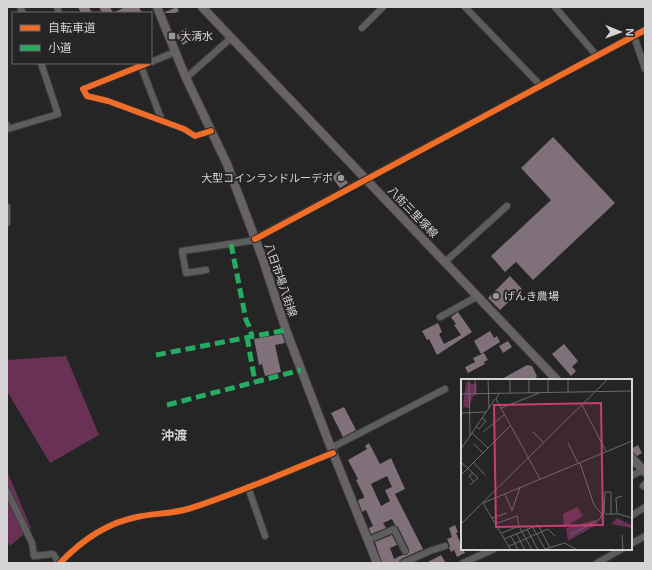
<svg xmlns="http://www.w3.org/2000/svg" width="652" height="570" font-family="Arial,'Noto Sans JP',sans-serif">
  <rect width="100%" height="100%" fill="#252525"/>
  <path fill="#693155" d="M66 356 99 435 50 463 7 391V360Z
    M7 471 31 528 10 546 7 540Z"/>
  <path fill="#7f7079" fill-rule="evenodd" d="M78 7H89L92 13H81Z
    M99 7H110L113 13 125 7H139L142 13H102Z
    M177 7 179 11 175 13H165V12Z
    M186 28 194 38 183 45 175 36Z
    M553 137 615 203 533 280 516 262 505 272 491 256 551 200 521 168Z
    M339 171 348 183 340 188 332 177Z
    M510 276 522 289 500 310 488 298Z
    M458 312 472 332 437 355 429 339 427 340 422 331 438 323 442 332 439 334 444 344 461 335 454 325 456 324 451 317Z
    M490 331 494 338 497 336 500 342 481 354 474 341Z
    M282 334 285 343 275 345 281 372 265 376 262 364 259 365 254 339Z
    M508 341 512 347 503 353 499 346Z
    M564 344 578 361 572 367 576 371 571 376 552 354Z
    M484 353 488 360 484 362 485 364 468 373 465 367 475 362 473 358Z
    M527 365 532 366 537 376 535 379 500 380Z
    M344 407 356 430 343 437 331 413Z
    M369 443 380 464 391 458 405 489 395 494 423 549 401 559 398 563H382L375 542 392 535 397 545 390 548 394 559 402 555H407L409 549 398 527 395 525 392 519 383 523 386 528 371 534 369 528 373 526 366 510 362 512 358 500 364 498V496L356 480 358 479 348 460 367 449 365 446ZM387 476 392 487 385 490 390 501 381 506 371 484Z
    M638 445 642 453 637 456 632 452 631 449Z
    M455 525 458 532 456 533 465 553 457 557 454 550 451 552 449 548 450 546 447 539 452 537 449 528Z
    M441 555 446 563H426Z"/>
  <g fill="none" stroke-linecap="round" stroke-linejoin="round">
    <defs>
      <path id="minor" d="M20 7 23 13
        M57 7 59 13
        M465 7 541 86
        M555 7 597 56
        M362 28 383 7
        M634 36 645 69
        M151 62 175 52
        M148 63 83 89 87 96 108 101 184 129 195 136 211 131
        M141 66 162 121
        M186 78 231 38
        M7 125 8 129 58 114 41 63
        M7 207V223
        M445 262 507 206
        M206 270 186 273 182 251 250 241 645 30
        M440 317 478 296
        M331 448 445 389
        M631 476 643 470
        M643 486 645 484
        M248 487 265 536
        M7 491 32 543 34 556 52 554 54 555 59 563
        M631 516 645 507
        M369 540 394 529 405 551
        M631 544 645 536
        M60 563C81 541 106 523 137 517 154 513 171 514 188 509 237 494 285 472 333 453
        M403 563 430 551 445 546
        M463 563 494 549
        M597 563 622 549"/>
      <path id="major" d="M157 7 186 78 227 164 262 257 286 330 331 448 377 563
        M202 7 557 380
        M631 457 645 472"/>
    </defs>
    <use href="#minor" stroke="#424142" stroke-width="8"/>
    <use href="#major" stroke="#424142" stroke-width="10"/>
    <use href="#minor" stroke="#5e5d5d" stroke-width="6"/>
    <use href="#major" stroke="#686266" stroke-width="8"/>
    <path stroke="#26ab63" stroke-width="5" stroke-dasharray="10 5" stroke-linecap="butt" d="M231 244 246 320 249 326 252 336
      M247 337 255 382
      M156 355 286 330
      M167 405 301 370"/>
    <defs>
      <path id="cycleway" d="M148 63 83 89 87 96 108 101 184 129 195 136 211 131
        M255 239 645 30
        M60 563C81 541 106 523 137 517 154 513 171 514 188 509 237 494 285 472 333 453"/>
    </defs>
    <use href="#cycleway" stroke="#262425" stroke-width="8"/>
    <use href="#cycleway" stroke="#ee6e29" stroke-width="6"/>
  </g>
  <g fill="#989797" stroke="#262425" stroke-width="1.5">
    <rect x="168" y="32" width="8" height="8" rx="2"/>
    <circle cx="341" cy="178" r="4"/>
    <circle cx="496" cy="296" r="4"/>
  </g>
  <g text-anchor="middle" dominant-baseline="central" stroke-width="4" stroke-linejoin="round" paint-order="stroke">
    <g font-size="11" fill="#d6d4d5" stroke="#262425" text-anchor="start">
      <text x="180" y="36">大清水</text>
      <text x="333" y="178" text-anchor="end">大型コインランドルーデポ</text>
      <text x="504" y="296">げんき農場</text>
    </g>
    <g font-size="11" fill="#d6d4d5" stroke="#262425">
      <text transform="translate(413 212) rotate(46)">八街三里塚線</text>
      <text transform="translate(281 280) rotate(71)">八日市場八街線</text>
    </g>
    <g font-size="13" font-weight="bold" fill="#d6d4d5" stroke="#262425">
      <text x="174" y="435">沖渡</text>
    </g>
  </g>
  <g transform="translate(461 379)">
    <rect width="171" height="171" fill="#252525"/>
    <path d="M5 3 16 6 15 16 12 17 8 29 2 28ZM116 128 122 137 103 149 102 135ZM156 139 171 146V149L150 145ZM134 141 137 145 107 162 105 149Z" fill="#693155"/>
    <path fill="none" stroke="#6c6b6b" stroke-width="1" d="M8 0 9 57M14 0V15M27 0 28 29M49 0V14M68 0V14M87 0V13M107 0V13M38 14 35 20 79 100M0 15 171 12M121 26 145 72M40 29 78 14M0 34 25 33M15 47 18 50 25 42 21 39M22 53 43 36M72 53 83 64M11 54 27 69M107 64 117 84M13 65 22 74M0 70 34 20M0 83 17 99 9 106M12 83 24 96M119 84 133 126 141 135M12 94 8 97 13 103M0 96 49 47M44 115 51 132 59 108M22 124 50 171M22 124 171 62M156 134 155 119 161 117M143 135 144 113H150V135M144 135H158L171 139M31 139 46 134M0 145 147 0M34 145 56 137 58 147 71 171M71 147 84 170M66 150 77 171M41 154 58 147M55 154 64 171M109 156 139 140 141 135M161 156 162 171M50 157 57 171M43 160 77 146 89 169M48 167 87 150 94 157M81 171 104 164 116 171"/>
    <path fill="#c63e73" fill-opacity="0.15" stroke="#c63e73" stroke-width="2" d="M140 24 142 146 35 148 33 26Z"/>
    <rect width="171" height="171" fill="none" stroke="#d6d4d5" stroke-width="2"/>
  </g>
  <rect width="652" height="570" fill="none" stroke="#d6d4d5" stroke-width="16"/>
  <rect x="12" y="12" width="140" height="52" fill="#262425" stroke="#6c6a6b"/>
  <rect x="20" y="25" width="20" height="6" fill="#ee6e29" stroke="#6c6a6b"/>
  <text x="48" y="32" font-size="12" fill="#d6d4d5">自転車道</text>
  <rect x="20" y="45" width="20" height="6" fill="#26ab63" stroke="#6c6a6b"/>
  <text x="48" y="52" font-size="12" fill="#d6d4d5">小道</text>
  <g transform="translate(620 32) rotate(91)" stroke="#262425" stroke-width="3" paint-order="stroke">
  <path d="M0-3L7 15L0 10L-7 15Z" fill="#d6d4d5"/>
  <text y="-6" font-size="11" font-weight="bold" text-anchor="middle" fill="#d6d4d5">N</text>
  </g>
</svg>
